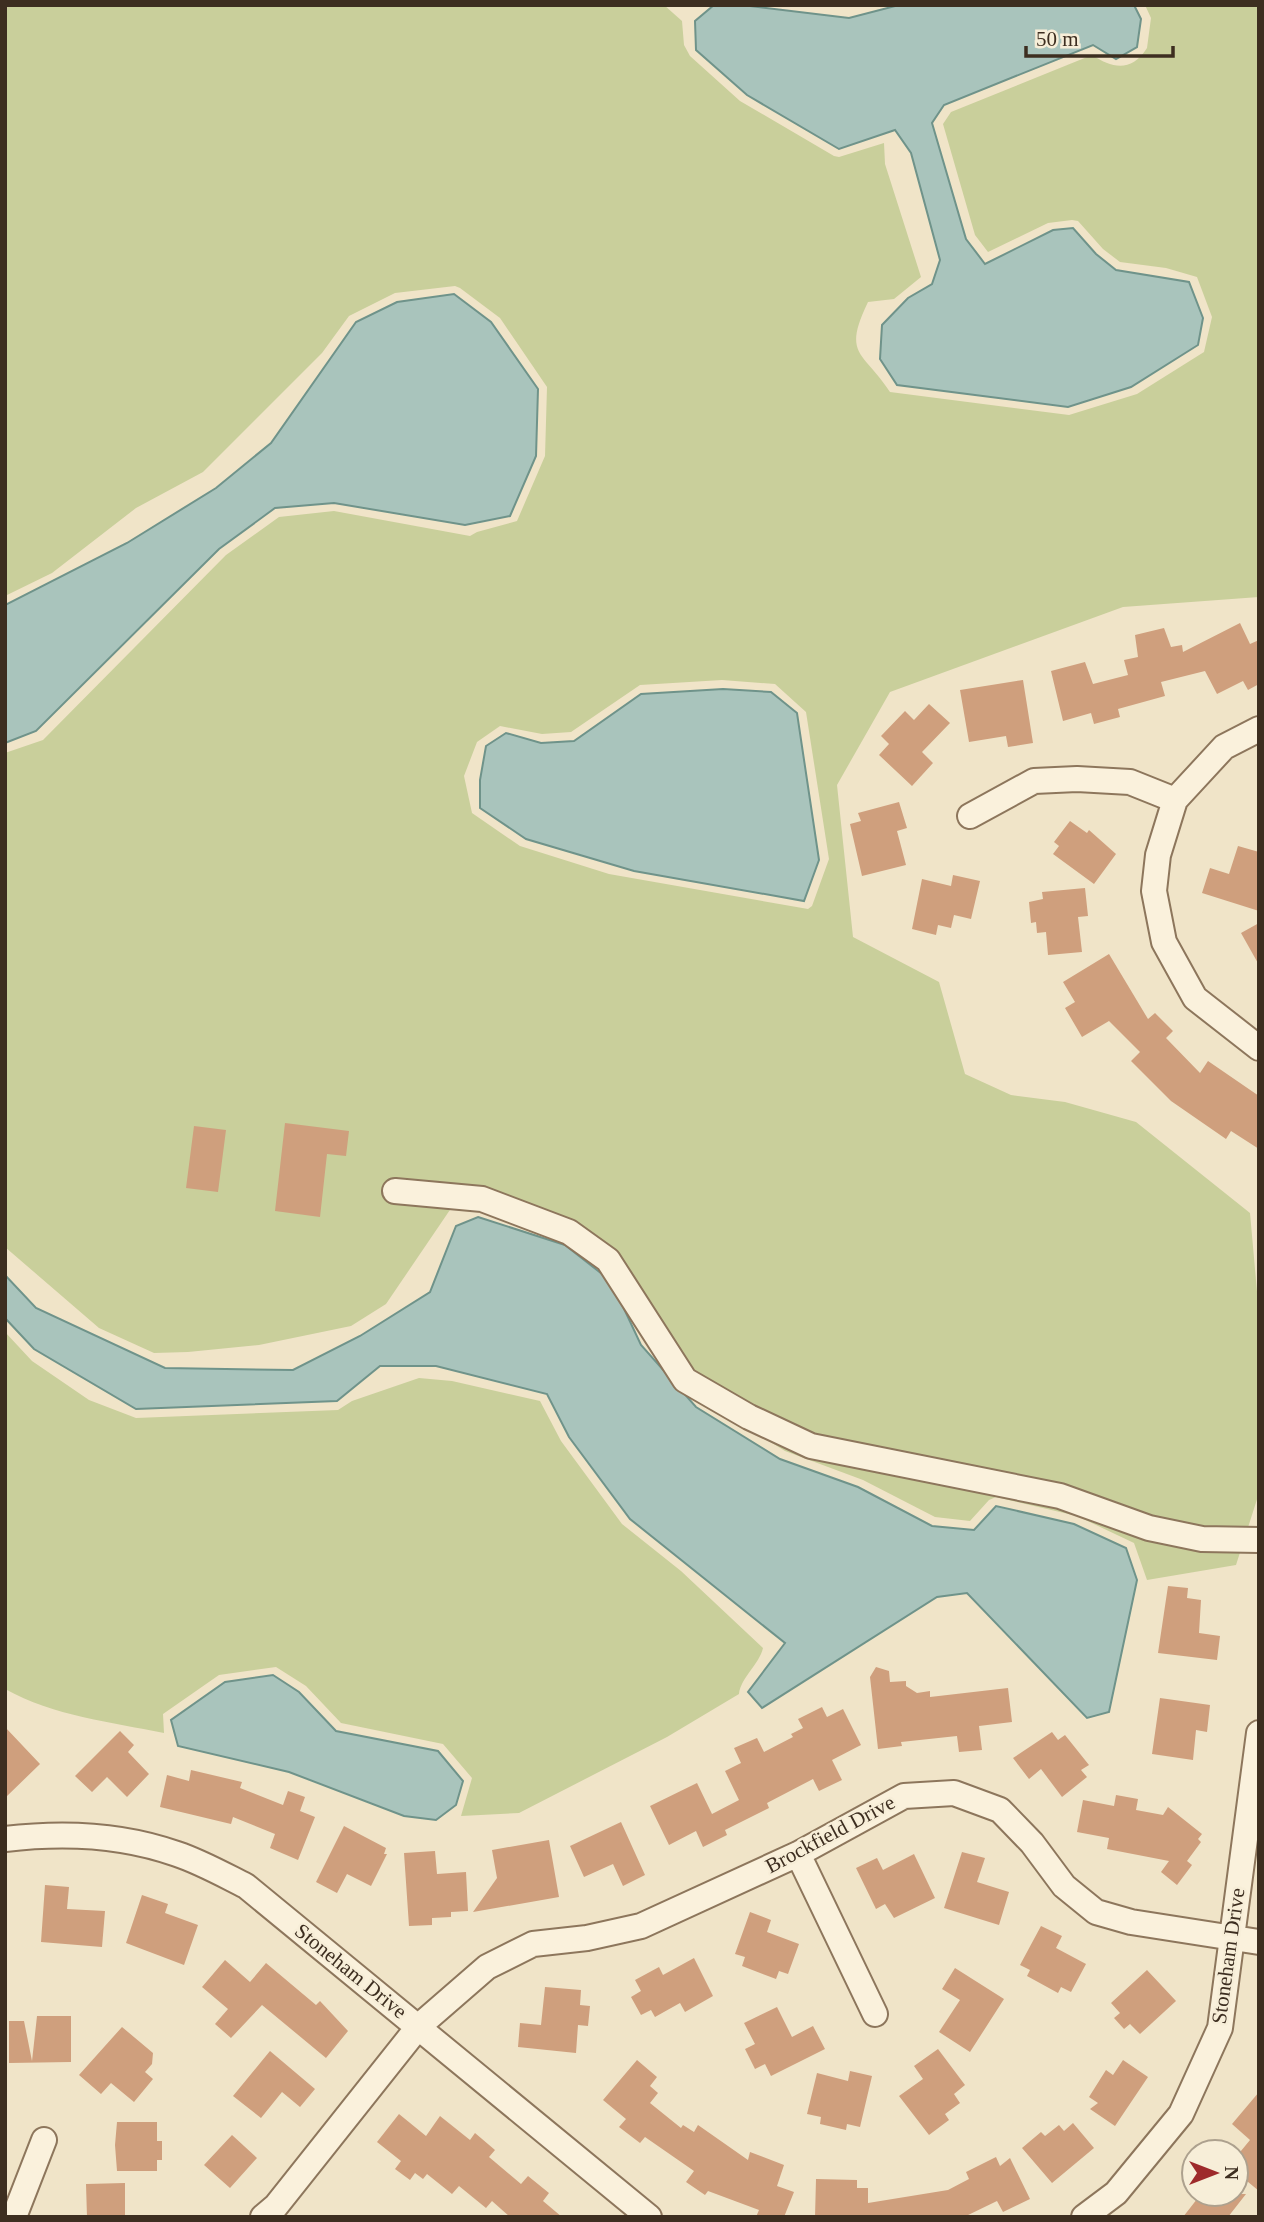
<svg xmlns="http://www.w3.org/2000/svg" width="1264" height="2222" font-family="Georgia,serif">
  <rect width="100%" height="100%" fill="#f0e4c8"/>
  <path fill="#c9cf9b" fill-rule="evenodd" d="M5 5H664L682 21 684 45 690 56 740 101 834 156 839 157 884 143 885 164 921 277 894 299 868 302C842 356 863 351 890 392L1069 415 1137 394 1204 352 1212 317 1197 277 1166 268 1120 262 1103 249 1078 221 1072 220 1048 223 988 252 975 235 943 124 951 112 1092 55C1112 68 1131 73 1147 48L1151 18 1145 5H1259V597L1123 607 890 692 837 785 853 937 939 982 965 1074 1011 1095 1065 1102 1136 1122 1250 1213 1259 1314V1493L1236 1565 1147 1580 1134 1543 1077 1516 996 1497 989 1500 970 1521 935 1517 863 1480 785 1451 703 1400 621 1277 569 1237 456 1201 386 1304 351 1326 259 1345 188 1352 154 1353 99 1328 5 1247V753L43 740 226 555 279 517 334 511 470 536 477 532 517 521 545 456 547 387 500 318 460 288 455 286 395 293 349 316 322 353 203 472 136 508 52 573 5 596ZM722 680 775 684 806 712 829 859 812 906 808 909 609 874 520 846 472 813 464 776 477 742 500 726 542 734 571 732 640 685Z
    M5 1332 32 1361 89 1400 136 1418 338 1410 352 1401 419 1378 452 1381 540 1401 561 1441 622 1524 681 1571 763 1648C759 1665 741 1677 739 1694L667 1737 519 1813 461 1816 472 1778 443 1744 341 1723 306 1686 276 1667 219 1675 163 1714 164 1733C110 1722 54 1716 5 1689Z"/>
  <path fill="#a9c4bc" stroke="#6f938a" stroke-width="2" d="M714 5H742L849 18 899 5H1134L1141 19 1137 47 1116 59 1093 45 944 105 932 123 966 239 985 264 1053 230 1073 228 1096 254 1116 270 1189 282 1203 318 1198 345 1131 387 1068 407 897 385 880 359 882 325 908 298 932 284 940 260 911 153 895 130 839 149 747 95 696 50 695 21Z
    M454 294 491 322 538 389 536 456 510 516 465 525 334 503 275 508 219 549 36 731 5 743V605L127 543 216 488 271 443 356 322 397 302Z
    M723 689 771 692 797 713 819 860 804 901 634 871 526 839 480 808V780L486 746 506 733 541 743 574 741 641 694Z
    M478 1217 565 1245 611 1281 641 1345 696 1407 780 1459 858 1487 932 1526 974 1530 996 1506 1074 1524 1126 1548 1137 1580 1109 1712 1087 1718 967 1593 937 1597 762 1708 748 1692 785 1643 630 1519 569 1437 547 1394 436 1366H380L337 1401 136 1409 34 1349 5 1318V1275L36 1308 165 1368 293 1370 360 1336 430 1292 456 1226Z
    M273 1675 299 1692 336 1731 438 1751 463 1781 456 1805 436 1820 404 1816 289 1772 178 1746 171 1720 225 1682Z"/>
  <path fill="#cf9f7d" d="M1240 623 1250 644 1259 640V684L1248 690 1243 681 1217 694 1205 671 1161 682 1165 696 1118 709 1120 717 1094 724 1091 713 1063 721 1051 671 1085 662 1093 684 1128 675 1124 660 1138 657 1135 635 1164 628 1171 647 1182 645 1183 652Z
    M1023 680 1033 743 1008 747 1006 736 969 742 960 690Z
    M929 704 950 723 922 752 933 763 912 786 879 755 889 744 881 736 905 711 914 720Z
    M899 802 907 828 897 831 906 865 862 876 850 824 861 821 858 813Z
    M1070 821 1087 833 1089 830 1116 854 1094 884 1053 854 1059 846 1054 842Z
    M1238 846 1259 852V911L1202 893 1210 868 1229 874Z
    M953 875 980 881 971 919 954 915 951 928 938 925 936 935 912 929 922 879 951 886Z
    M1085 888 1088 916 1078 917 1082 952 1048 955 1046 932 1037 933 1036 922 1031 923 1029 902 1043 899 1042 892Z
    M1259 923V965L1241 933Z
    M1109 954 1148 1019 1155 1013 1173 1031 1166 1038 1200 1073 1208 1061 1259 1096V1149L1231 1131 1226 1139 1171 1101 1131 1061 1140 1052 1109 1021 1082 1037 1065 1008 1075 1002 1063 982Z
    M285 1123 349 1131 346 1156 327 1154 320 1217 275 1211Z
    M194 1126 226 1130 218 1192 186 1188Z
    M1168 1586 1188 1588 1187 1598 1201 1600 1199 1633 1220 1636 1217 1660 1158 1653Z
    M876 1667 889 1671 890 1682 906 1681V1686L917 1693 930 1691V1697L1008 1688 1012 1722 979 1726 982 1750 959 1752 957 1736 901 1742 902 1746 878 1749 870 1677Z
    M1160 1698 1210 1705 1207 1732 1196 1730 1193 1760 1152 1754Z
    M822 1707 827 1717 843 1709 861 1745 832 1760 842 1780 819 1791 813 1779 767 1803 769 1808 725 1830 727 1835 703 1847 696 1831 669 1845 650 1806 697 1783 712 1814 739 1800 725 1771 741 1763 734 1748 757 1738 764 1752 793 1737 791 1734 803 1728 798 1719Z
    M5 1727 40 1764 5 1798Z
    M120 1731 134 1745 128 1752 149 1774 127 1797 107 1777 92 1792 75 1776Z
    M1052 1732 1058 1740 1065 1735 1089 1765 1081 1770 1087 1777 1062 1797 1041 1769 1029 1779 1013 1758Z
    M191 1770 242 1782 240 1788 283 1805 288 1791 305 1797 300 1811 315 1817 298 1860 270 1848 275 1834 233 1817 231 1824 160 1807 167 1775 189 1781Z
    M1116 1795 1138 1799 1136 1810 1163 1815 1168 1807 1202 1834 1198 1839 1201 1842 1187 1861 1192 1865 1177 1885 1161 1872 1169 1861 1107 1849 1109 1838 1077 1832 1083 1800 1114 1806Z
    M621 1822 645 1875 623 1886 613 1864 584 1877 570 1846Z
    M344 1826 386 1848 384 1854H387L371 1886 347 1874 337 1893 316 1882Z
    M549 1840 559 1897 473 1912 497 1878 492 1850Z
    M435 1851 437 1874 466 1872 468 1911 451 1912V1917L432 1918V1925L409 1926 404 1853Z
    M962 1852 985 1858 977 1882 1009 1892 999 1925 944 1908Z
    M914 1854 935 1898 894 1918 885 1904 876 1909 856 1868 877 1858 883 1870Z
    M45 1885 69 1887 67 1909 105 1911 102 1947 41 1942Z
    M142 1895 168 1904 165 1913 198 1925 184 1965 126 1943Z
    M750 1912 771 1920 767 1932 799 1944 788 1974 779 1971 776 1979 742 1966 745 1957 735 1954Z
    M1041 1926 1062 1936 1056 1948 1086 1964 1071 1992 1061 1987 1058 1993 1027 1976 1030 1970 1020 1965Z
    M694 1958 713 1996 685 2012 680 2003 655 2017 651 2010 641 2015 631 1997 641 1991 635 1980 659 1967 663 1975Z
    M225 1960 250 1982 266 1963 316 2005 320 2001 348 2031 326 2058 262 2005 231 2038 215 2024 228 2009 202 1987Z
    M955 1968 1004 1999 970 2052 939 2032 960 2000 942 1989Z
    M1147 1970 1176 2001 1140 2034 1130 2024 1124 2029 1114 2018 1120 2013 1111 2003Z
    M545 1987 581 1990 580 2005 590 2006 588 2026 578 2025 576 2053 518 2047 520 2023 541 2025Z
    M777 2007 792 2037 813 2026 825 2049 771 2076 765 2064 755 2069 745 2049 755 2044 744 2023Z
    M37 2016H71V2062L9 2063V2021H24L32 2061Z
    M122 2027 153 2053 152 2064 145 2072 153 2079 134 2102 111 2083 101 2094 79 2075Z
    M938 2049 965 2085 954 2094 960 2103 945 2114 949 2120 929 2135 899 2096 923 2079 914 2066Z
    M270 2051 315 2089 300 2107 282 2092 261 2118 233 2096Z
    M637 2060 657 2077 650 2086 658 2093 650 2103 681 2128 683 2125 694 2132 698 2125 748 2160 750 2152 784 2165 777 2186 794 2192 784 2217H756L759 2210 708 2191 705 2195 686 2182 694 2171 645 2137 640 2143 619 2127 626 2119 603 2100Z
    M1123 2060 1148 2077 1115 2126 1090 2109 1098 2103 1089 2097 1106 2070 1113 2075Z
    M850 2071 872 2076 860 2127 847 2124 846 2130 820 2124 821 2117 807 2114 817 2073 848 2081Z
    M1259 2092V2191L1236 2172V2157L1250 2140 1232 2124Z
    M399 2114 426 2136 440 2116 470 2140 475 2133 495 2150 489 2157 521 2184 528 2176 549 2193 543 2201 562 2217H510L492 2201 486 2208 459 2186 452 2194 427 2174 423 2179 415 2173 410 2180 395 2169 401 2161 377 2142Z
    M117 2122H157V2141H162V2160H157V2171H117L115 2145Z
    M1073 2123 1094 2148 1052 2183 1022 2148 1041 2132 1045 2136 1059 2125 1064 2131Z
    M232 2135 257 2158 230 2188 204 2165Z
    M996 2157 1000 2166 1010 2158 1030 2199 1003 2212 997 2201 964 2217H815L816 2179 857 2180V2188H868V2203L948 2190 969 2179 966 2172Z
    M125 2183V2217H87L86 2184Z
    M1201 2194H1246L1228 2217H1183Z"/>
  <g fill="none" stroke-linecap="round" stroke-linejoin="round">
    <defs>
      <path id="minor" d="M1259 729 1224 747 1175 800 1158 855 1154 891 1164 942 1195 998 1259 1048
        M970 816 1034 781 1077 779 1130 782 1175 800
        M395 1191 482 1199 569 1232 608 1260 685 1380 749 1417 811 1446 1060 1496 1149 1528 1202 1539 1259 1540
        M5 1839C63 1832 121 1834 177 1854 201 1862 224 1875 246 1886L649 2217
        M798 1854 875 2014
        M14 2217 44 2140
        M263 2217 276 2206 419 2026 487 1967 533 1944 587 1938 641 1926 798 1854 904 1796 954 1793 1000 1810 1032 1843 1064 1886 1096 1912 1131 1922 1259 1942
        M1084 2217 1116 2193 1181 2114 1220 2028 1259 1733"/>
    </defs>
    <use href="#minor" stroke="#8d765c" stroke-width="28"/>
    <use href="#minor" stroke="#faf1dc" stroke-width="24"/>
  </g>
  <g text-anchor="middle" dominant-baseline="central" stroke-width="5" stroke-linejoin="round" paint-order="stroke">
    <g font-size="21" fill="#3d2e20" stroke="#f7eed8">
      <text transform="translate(830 1834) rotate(-28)">Brockfield Drive</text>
      <text transform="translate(1228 1956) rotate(-82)">Stoneham Drive</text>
      <text transform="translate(351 1971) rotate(39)">Stoneham Drive</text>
    </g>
  </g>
  <rect width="1264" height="2222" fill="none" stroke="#3d2e20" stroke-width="14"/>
  <g transform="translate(1215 2173) rotate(90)"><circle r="33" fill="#f7eed8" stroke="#ada18e" stroke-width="2"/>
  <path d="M0-5L12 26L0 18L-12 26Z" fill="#9e2a2b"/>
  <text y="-10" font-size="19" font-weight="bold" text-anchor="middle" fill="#3d2e20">N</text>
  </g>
  <path d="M1026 46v10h147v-10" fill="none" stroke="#3d2e20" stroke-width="3.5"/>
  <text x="1036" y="46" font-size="21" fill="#3d2e20" stroke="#f7eed8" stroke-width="5" paint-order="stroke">50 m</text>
</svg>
